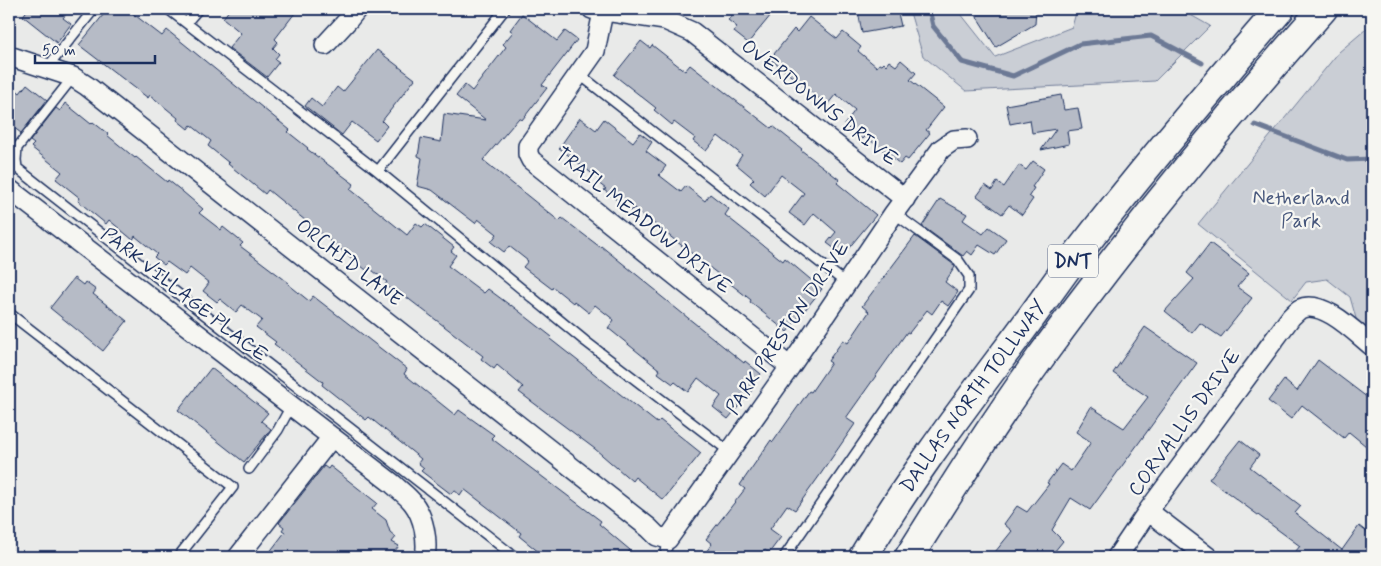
<svg xmlns="http://www.w3.org/2000/svg" width="1381" height="566" font-family="Mynerve,sans-serif">
  <rect width="100%" height="100%" fill="#e9eae9"/>
  <filter id="ink" filterUnits="userSpaceOnUse"><feTurbulence type="fractalNoise" baseFrequency=".02" numOctaves="2"/><feDisplacementMap in="SourceGraphic" scale="10" xChannelSelector="R" yChannelSelector="G"/><feConvolveMatrix kernelMatrix="1 2 1 2 8 2 1 2 1" color-interpolation-filters="sRGB"/></filter>
  <g filter="url(#ink)">
    <path fill="#caced5" stroke="#727e9a" d="M909 9H957L995 57 1072 27 1077 9H1180L1210 26 1155 81 966 91 923 56Z
      M1372 24V334L1357 322 1350 297 1327 279 1306 282 1292 300 1198 224 1339 52Z"/>
    <g fill="none" stroke-linecap="round" stroke-linejoin="round">
      <path stroke="#6c7995" stroke-width="5" d="M929 9 933 26 962 62 1013 76 1080 44 1151 36 1202 63
        M1255 125 1347 160 1372 159"/>
    </g>
    <path fill="#b6bbc6" stroke="#1b2f5e" d="M28 9H70L63 18 71 24 57 43 23 16Z
      M108 9H127L162 36 167 30 290 130 288 132 308 148 307 149 354 184 350 189 407 235 416 223 422 227 425 224 454 247 451 251 456 255 448 266 484 293 488 289 511 306V305L552 337 550 339 657 423 660 420 701 453 663 500 635 477 632 481 595 449 519 392 523 387 497 365 494 369 481 359 483 356 397 290 395 293 385 285 387 282 368 267 366 270 268 190 265 194 228 164 229 163 208 146 211 141 191 125 188 129 177 120 178 118 150 95 148 98 79 45Z
      M230 9H298L275 39 278 42 273 48 279 54 275 59 279 62 267 77 229 48 241 33 223 18Z
      M737 9H776L748 43 734 32 737 27 728 20Z
      M867 9H897L901 26 862 33 858 11Z
      M972 9H1036L1035 24 996 47Z
      M522 14 557 41 565 31 577 40 542 85 547 88 522 120 519 118 483 160 559 221 562 218 600 247 601 246 658 292 657 293 744 363 745 361 761 374 749 388 752 390 728 419 713 407 721 396 698 378 688 392 675 382 673 384 658 373 660 370 608 328 614 320 595 305 589 313 574 301 573 303 553 287 552 289 523 267 528 261 509 246 504 252 491 242 497 234 478 219 475 223 432 190 417 186 422 158 418 156 421 138 441 142 444 114 486 120 456 96 465 85 472 91 506 47 503 44 513 32 510 30Z
      M809 17 837 39 843 32 861 47 858 51 877 67 879 64 882 65 884 63 886 65 889 61 896 66 901 60 916 73 910 80 944 107 926 130 930 133 908 160 905 158 900 164 865 136 862 139 844 125 855 110 836 94 827 105 770 59 794 29 797 32Z
      M641 41 650 48 652 45 685 71 690 65 771 128 773 126 802 149 801 150 840 180 837 183 876 215 843 255 827 243 836 232 814 213 805 225 789 213 804 193 781 175 765 196 750 183 754 179 736 164 742 155 718 136 706 151 693 141 695 138 674 122 672 125 654 110 656 108 614 75Z
      M377 50 415 79 382 121 387 126 376 140 352 122 342 135 305 106 311 98 322 107 337 87 343 92Z
      M9 84 20 93 27 84 47 100 21 133 9 124Z
      M1061 95 1064 110 1078 108 1082 129 1067 131 1069 144 1041 150 1056 129 1032 133 1030 120 1010 124 1006 105Z
      M65 103 91 124 93 122 108 134 107 135 135 158 136 157 167 182 168 180 183 192 203 209 199 213 221 230 223 227 243 243 240 246 289 283 288 284 309 301 313 296 407 369 404 374 455 415 459 410 494 435 491 438 601 521 599 524 630 550 624 557H545L519 536 521 533 464 489 460 495 454 490 451 494 421 471 424 468 418 463 421 459 369 417 366 420 322 385 323 382 274 344 276 342 256 327 262 320 242 305 236 312 220 299 217 302 203 291 209 283 190 268 185 275 167 262 164 265 154 257 157 254 135 236 133 240 109 220 106 224 78 201 80 198 56 179 62 172 31 147 34 144 30 141 56 108 60 111Z
      M580 118 596 130 604 119 633 142 640 133 652 142 646 151 666 166 659 175 681 192 686 186 705 201 710 194 729 209 725 215 783 261 785 258 822 289 787 332 750 302 751 300 634 208 631 211 604 190 606 189 597 182 599 179 559 148Z
      M1033 161 1044 169 1032 187 1034 188 1029 196 1033 199 1022 215 1009 205 1002 214 977 196 985 185 992 190 997 182 1004 187 1019 165 1026 170Z
      M940 199 967 214 963 220 983 234 989 227 1006 239 995 255 979 245 972 255 967 251 963 256 922 226Z
      M915 236 953 264 955 267 945 282 958 292 948 306 941 301 932 314 927 310 909 333 907 332 846 418 855 424 820 475 795 510 787 505 770 529 781 537 769 553 765 550 759 557H702L712 544 706 539 745 489 740 485 771 440 773 442 809 391 811 392 831 363 828 361 843 340 848 343 869 312 862 306Z
      M1210 243 1249 273 1237 287 1252 298 1221 337 1200 323 1192 333 1165 311 1194 279 1187 273Z
      M74 278 83 285 85 282 96 290 93 294 127 321 103 351 50 308Z
      M1145 327 1197 363 1090 510 1071 498 1052 530 1063 541 1050 557H991L1012 531 1004 524 1017 506 1027 512 1049 484 1047 483 1061 464 1071 471 1091 442 1076 432 1091 407 1124 428 1148 397 1113 373Z
      M1318 360 1372 401V451L1349 432 1344 438 1302 405 1291 419 1268 401 1284 380 1297 391Z
      M211 368 268 413 261 421 271 429 244 462 178 410Z
      M1240 440 1259 455 1250 467 1301 506 1295 513 1342 550 1359 526 1372 536V557H1291L1300 546 1209 479Z
      M324 466 328 469 330 466 377 503 372 509 386 520 390 532 396 537 392 542 399 546 390 557H266L285 532 282 530 284 527 279 523Z"/>
    <g fill="none" stroke-linecap="round" stroke-linejoin="round">
      <defs>
        <path id="lane" d="M168 9 378 171 585 341 730 452
          M187 22 198 9
          M47 68 94 9
          M579 74 846 283
          M73 77 17 148 16 160 17 168 515 557
          M378 171 505 9
          M9 313 233 487 178 557
          M249 469 278 430 291 406
          M663 557 666 553 668 539
          M784 557 969 290V276L958 260 894 213"/>
        <path id="street" d="M592 9 665 20 692 32 905 199
          M603 12 595 51 528 146V154L531 160 790 367
          M325 45 349 19 357 9
          M9 56 73 77 87 86 649 528 657 536 668 539 790 367 894 213 941 149 954 140 967 139
          M9 189 393 484C399 490 408 496 413 503 424 517 428 541 425 557
          M1148 511 1208 557
          M238 557 332 437
          M1117 557 1148 511 1291 317C1294 314 1297 311 1300 309 1322 298 1357 334 1372 346"/>
        <g id="highway">
          <path id="s1" d="M863 557C905 486 954 420 1003 355 1028 323 1051 289 1075 257 1141 172 1210 90 1280 9"/>
          <path d="M909 557C951 490 993 423 1040 358 1128 237 1223 121 1323 9"/>
        </g>
      </defs>
      <use href="#lane" stroke="#1b2f5e" stroke-width="12"/>
      <use href="#street" stroke="#1b2f5e" stroke-width="22"/>
      <use href="#highway" stroke="#1b2f5e" stroke-width="31"/>
      <use href="#lane" stroke="#f6f6f2" stroke-width="9"/>
      <use href="#street" stroke="#f6f6f2" stroke-width="19"/>
      <use href="#highway" stroke="#f6f6f2" stroke-width="28"/>
    </g>
  </g>
  <g text-anchor="middle" dominant-baseline="central" stroke-width="4.5" stroke-linejoin="round" paint-order="stroke">
    <rect fill="#f6f6f2" stroke="#5d6b8a" stroke-width="1" x="1048" y="244.5" width="50" height="33" rx="4"/>
    <g font-size="19" font-weight="bold" fill="#1b2f5e">
      <text x="1073" y="261">DNT</text>
    </g>
    <g font-size="20" fill="#1b2f5e" stroke="#f6f6f2">
      <text transform="translate(819 103) rotate(38)">OVERDOWNS DRIVE</text>
      <text transform="translate(643 221) rotate(39)">TRAIL MEADOW DRIVE</text>
      <text transform="translate(349 263) rotate(38)">ORCHID LANE</text>
      <text transform="translate(184 295) rotate(38)">PARK VILLAGE PLACE</text>
      <text transform="translate(788 328) rotate(-56)">PARK PRESTON DRIVE</text>
      <text stroke="none"><textPath href="#s1" startOffset="195">DALLAS NORTH TOLLWAY</textPath></text>
      <text transform="translate(1185 423) rotate(-54)">CORVALLIS DRIVE</text>
    </g>
    <g font-size="20" fill="#47577c" stroke="#f6f6f2">
      <text x="1301" y="198">Netherland<tspan x="1301" dy="23">Park</tspan></text>
    </g>
  </g>
  <rect width="1381" height="566" fill="none" stroke="#f6f6f2" stroke-width="30"/>
  <rect x="15" y="15" width="1351" height="536" fill="none" stroke="#1b2f5e" stroke-width="2" filter="url(#ink)"/>
  <path d="M35 55v8h120v-8" fill="none" stroke="#1b2f5e" stroke-width="2.5"/>
  <text x="42" y="55" font-size="15" fill="#1b2f5e" stroke="#f6f6f2" stroke-width="4" paint-order="stroke">50 m</text>
</svg>
